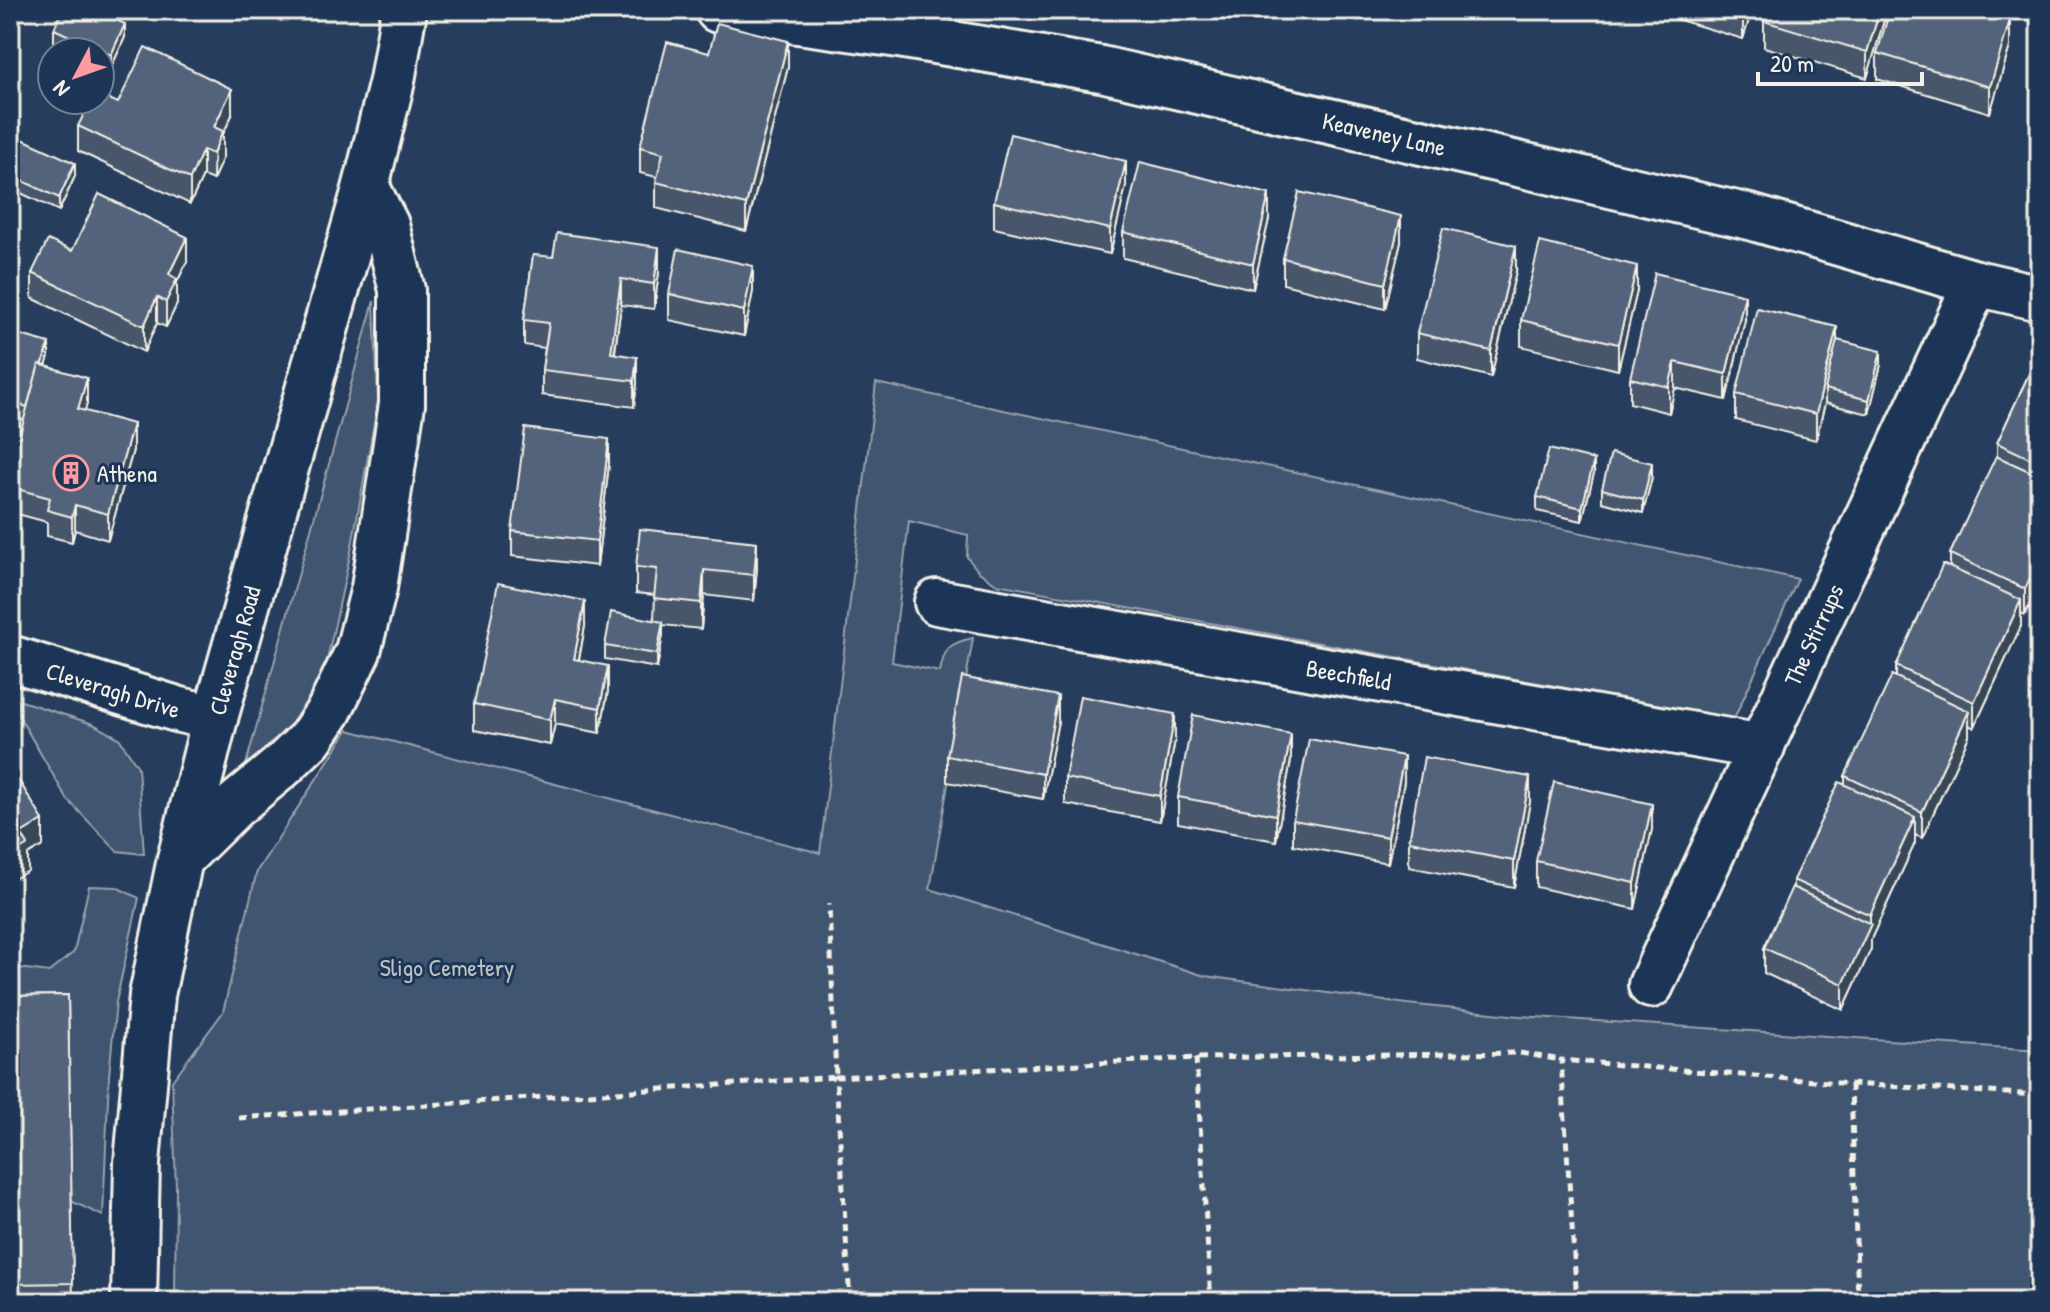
<svg xmlns="http://www.w3.org/2000/svg" width="2050" height="1312" font-family="'Patrick Hand',sans-serif">
  <rect width="100%" height="100%" fill="#263d5d"/>
  <filter id="ink" filterUnits="userSpaceOnUse"><feTurbulence type="fractalNoise" baseFrequency=".0125" numOctaves="2"/><feDisplacementMap in="SourceGraphic" scale="16" xChannelSelector="R" yChannelSelector="G"/><feConvolveMatrix kernelMatrix="1 2 1 2 8 2 1 2 1" color-interpolation-filters="sRGB"/></filter>
  <g filter="url(#ink)">
    <path fill="#40546f" stroke="#9aa2ac" stroke-width="2" d="M374 301 378 401 351 551 322 683 300 726 242 779Z
      M876 383 1798 579 1734 719 997 584 979 572 967 557 968 535 909 521 892 662 940 672C944 648 949 643 973 638L930 889 1205 976 1407 1004 1520 1016 2040 1050V1302H175L176 1187 172 1081 223 1012 257 871 348 730 820 853Z
      M18 700 93 724 119 738 138 767 144 854 117 851 67 799 20 718Z
      M89 886 116 887 139 898 116 1002 109 1076 103 1216 71 1201 10 1302V967L49 972 74 952Z"/>
    <g fill="none" stroke-linecap="round" stroke-linejoin="round">
      <defs>
        <g id="street">
          <path id="s1" d="M718 10 899 35 1101 69 1750 217 1976 283 2040 298"/>
          <path id="s2" d="M937 602 1762 747"/>
          <path d="M180 859 234 806 282 766 310 739 329 711 358 651 374 588 402 404V290L386 225 366 186"/>
          <path id="s3" d="M1651 985 1976 283"/>
        </g>
        <g id="secondary">
          <path id="s4" d="M10 658 180 710 215 718"/>
          <path id="s5" d="M134 1302 137 1163 152 995 180 859 215 718 366 186 392 81 404 10"/>
        </g>
      </defs>
      <use href="#street" stroke="#f4f1e8" stroke-width="50"/>
      <use href="#secondary" stroke="#f4f1e8" stroke-width="50"/>
      <path stroke="#f4f1e8" stroke-width="5" stroke-dasharray="8 6" stroke-linecap="butt" d="M1196 1058 1211 1302
        M1851 1084 1858 1302
        M239 1118 836 1077 829 904
        M850 1302 836 1077 1196 1058 1520 1053 1561 1060
        M1577 1302 1561 1060 1851 1084 2040 1095"/>
      <use href="#street" stroke="#1d3557" stroke-width="44"/>
      <use href="#secondary" stroke="#1d3557" stroke-width="44"/>
    </g>
    <path fill="#47566a" stroke="#f4f1e8" stroke-width="2" d="M1646 10H1752L1743 39Z
      M1887 10 1867 78 1764 47V21Z
      M54 29 125 37 111 68 100 63V52H75L54 43Z
      M2010 46 1990 113 1877 79V53Z
      M709 53 788 67 746 231 656 208V182L657 177 640 173V147Z
      M118 103 232 115 223 134V157L213 180 203 176 190 204 78 151V126Z
      M10 154 75 176 59 211 10 188Z
      M1126 186 1110 254 994 228V202Z
      M1269 219 1253 289 1123 258V232Z
      M1401 242 1385 309 1283 284V258Z
      M72 251 187 262 177 282V304L166 327 157 323 144 352 32 298V273Z
      M533 255 659 272 654 309 621 305 615 353 637 383 634 407 542 395V370L545 348 524 345V320Z
      M1516 271 1491 377 1417 358V333Z
      M753 291 744 336 669 320V294Z
      M1637 291 1618 370 1521 346V320Z
      M1745 320 1726 400 1675 388 1669 413 1630 403V378Z
      M1837 340 1881 364 1869 414 1825 403 1816 440 1736 420V394Z
      M2040 350V582L2025 615 2021 613V626L1974 728 1969 725V736L1922 838 1915 835V843L1871 939V949L1843 1010 1764 973V948L1793 887V880L1845 785V776L1896 677V666L1950 567V554L1997 456V443Z
      M49 356 46 366 87 403 85 411 133 450 108 540 75 530 72 542 47 536V522L10 512V471L24 420 10 416V360Z
      M609 464 597 566 512 556V531Z
      M1594 473 1582 521 1537 511V497Z
      M1652 477 1643 513 1602 502V489Z
      M636 567H757L754 601 704 595 701 629 663 625V635L657 668 605 659V646L654 620 655 595 636 593Z
      M585 626 579 660 608 691 600 733 555 724 550 745 474 730V704Z
      M1058 721 1043 799 947 782V756Z
      M1175 740 1160 821 1065 804V778Z
      M1291 760 1276 841 1178 823V797Z
      M1404 782 1388 863 1293 845V820Z
      M1530 802 1514 887 1409 867V841Z
      M1652 829 1635 909 1536 887V861Z
      M68 995 73 1302H10V996Z"/>
    <path fill="#394656" stroke="#f4f1e8" stroke-width="2" d="M1744 10H1752L1743 39V14Z
      M1880 10H1887L1867 78V52Z
      M2010 20V46L1990 113V87Z
      M125 24V37L111 68V55Z
      M788 41V67L746 231V205Z
      M232 89V115L223 134V157L213 180 214 127Z
      M203 150V176L190 204V179Z
      M1126 161V186L1110 254V229Z
      M75 163V176L59 211V198Z
      M1269 194V219L1253 289V264Z
      M1401 216V242L1385 309V284Z
      M187 237V262L177 282V304L166 327V302L169 274Z
      M1516 246V271L1491 377V351Z
      M659 247V272L654 309V284Z
      M753 266V291L744 336V311Z
      M1637 266V291L1618 370V344Z
      M621 279V305L611 378V353Z
      M1745 295V320L1726 400V374Z
      M157 297V323L144 352V326Z
      M1837 327V353L1825 389V403L1816 440V414Z
      M49 343V356L30 421V408Z
      M1881 351V364L1869 414V400Z
      M637 357V383L634 407V381Z
      M1675 362V388L1669 413V387Z
      M87 378V403L78 435V409Z
      M133 424V450L108 540V514Z
      M609 439V464L597 566V541Z
      M1594 460V473L1582 521V508Z
      M1652 463V477L1643 513V500Z
      M75 505V530L72 542V517Z
      M757 542V567L754 601V575Z
      M2040 557V582L2025 615V589Z
      M704 570V595L701 629V603Z
      M2021 600V626L1974 728V702Z
      M585 601V626L574 684V659Z
      M663 622V635L657 668V654Z
      M608 666V691L600 733V708Z
      M1058 696V721L1043 799V774Z
      M555 699V724L550 745V720Z
      M1969 711V736L1922 838V812Z
      M1175 714V740L1160 821V796Z
      M1291 734V760L1276 841V815Z
      M1404 756V782L1388 863V837Z
      M1530 777V802L1514 887V861Z
      M1652 804V829L1635 909V883Z
      M1915 817V843L1871 939V949L1843 1010V984L1870 926V915Z
      M43 820V846L28 855V871L10 881V856L21 833Z"/>
    <path fill="#52647b" stroke="#f4f1e8" stroke-width="2" d="M62 10H94L125 24 111 55 54 29Z
      M1731 10H1744L1743 14Z
      M1767 10H1880L1867 52 1764 21Z
      M1890 10H1977L2010 20 1990 87 1877 53Z
      M717 23 788 41 746 205 656 182 663 153 640 147 667 42 709 53Z
      M145 47 232 89 214 127 223 131 213 154 203 150 190 179 78 126 91 100H100V95L118 103Z
      M1010 134 1126 161 1110 229 994 202Z
      M18 137 75 163 59 198 10 175V154Z
      M1140 162 1269 194 1253 264 1123 232Z
      M1299 192 1401 216 1385 284 1283 258Z
      M99 194 187 237 169 274 177 279 166 302 157 297 144 326 32 273 48 240 72 251Z
      M1443 228 1516 246 1491 351 1417 333Z
      M557 233 659 247 654 284 621 279 611 353 637 357 634 381 542 370 549 323 524 320 533 255 553 257Z
      M1540 242 1637 266 1618 344 1521 320Z
      M678 249 753 266 744 311 669 294Z
      M1655 273 1745 295 1726 374 1675 362 1669 387 1630 378Z
      M1757 308 1837 327 1816 414 1736 394Z
      M17 334 49 343 42 365 39 364 27 407 10 402V360Z
      M1837 340 1881 351 1869 400 1825 389Z
      M2040 350V463L1997 443Z
      M39 364 87 378 78 409 133 424 108 514 75 505 72 517 47 510 50 498 10 487V471Z
      M525 428 609 439 597 541 512 531Z
      M1549 449 1594 460 1582 508 1537 497Z
      M1611 453 1652 463 1643 500 1602 489Z
      M1996 456 2040 476V557L2025 589 1950 554Z
      M640 529 757 542 754 575 704 570 701 603 654 598 657 569 636 567Z
      M1943 564 2021 600 1974 702 1896 666Z
      M498 583 585 601 574 659 608 666 600 708 555 699 550 720 474 704Z
      M611 612 663 622 657 654 605 646Z
      M1892 675 1969 711 1922 812 1845 776Z
      M962 677 1058 696 1043 774 947 756Z
      M1080 696 1175 714 1160 796 1065 778Z
      M1193 715 1291 734 1276 815 1178 797Z
      M1309 739 1404 756 1388 837 1293 820Z
      M1424 757 1530 777 1514 861 1409 841Z
      M10 766 43 820 21 833 28 845 10 856Z
      M1554 782 1652 804 1635 883 1536 861Z
      M1839 782 1915 817 1870 915 1793 880Z
      M1792 887 1871 924 1843 984 1764 948Z
      M68 995 73 1283 10 1284V996Z"/>
  </g>
  <defs>
    <symbol id="building-ring" viewBox="-11 -11 22 22"><circle r="9.5" fill="#1d3557" stroke="#ff9aa2" stroke-width="1.5"/><path d="M-4-6H4V6H1V3H-1V6H-4ZM-2.5-4.3h1.7v1.8h-1.7ZM.8-4.3h1.7v1.8H.8ZM-2.5-1h1.7V.8h-1.7ZM.8-1h1.7V.8H.8Z" fill="#ff9aa2"/></symbol>
  </defs>
  <g fill-rule="evenodd">
    <use href="#building-ring" x="51" y="453" width="40" height="40"/>
  </g>
  <g text-anchor="middle" dominant-baseline="central" stroke-width="6" stroke-linejoin="round" paint-order="stroke">
    <g font-size="24" fill="#f4f1e8" stroke="#1d3557">
      <text stroke="none"><textPath href="#s1" startOffset="678">Keaveney Lane</textPath></text>
      <text stroke="none"><textPath href="#s3" startOffset="386">The Stirrups</textPath></text>
      <text stroke="none"><textPath href="#s5" startOffset="662">Cleveragh Road</textPath></text>
      <text stroke="none"><textPath href="#s2" startOffset="418">Beechfield</textPath></text>
      <text stroke="none"><textPath href="#s4" startOffset="108">Cleveragh Drive</textPath></text>
    </g>
    <g font-size="24" fill="#f4f1e8" stroke="#1d3557" text-anchor="start">
      <text x="97" y="473">Athena</text>
    </g>
    <g font-size="24" fill="#bec2c4" stroke="#1d3557">
      <text x="447" y="967">Sligo Cemetery</text>
    </g>
  </g>
  <rect width="2050" height="1312" fill="none" stroke="#1d3557" stroke-width="40"/>
  <rect x="20" y="20" width="2010" height="1272" fill="none" stroke="#f4f1e8" stroke-width="3" filter="url(#ink)"/>
  <g transform="translate(76 76) rotate(229)"><circle r="38" fill="#1d3557" stroke="#738091" stroke-width="2"/>
  <path d="M0-6L14 30L0 20L-14 30Z" fill="#ff9aa2"/>
  <text y="-12" font-size="22" font-weight="bold" text-anchor="middle" fill="#f4f1e8">N</text>
  </g>
  <path d="M1758 72v12h164v-12" fill="none" stroke="#f4f1e8" stroke-width="4"/>
  <text x="1770" y="72" font-size="24" fill="#f4f1e8" stroke="#1d3557" stroke-width="6" paint-order="stroke">20 m</text>
</svg>
